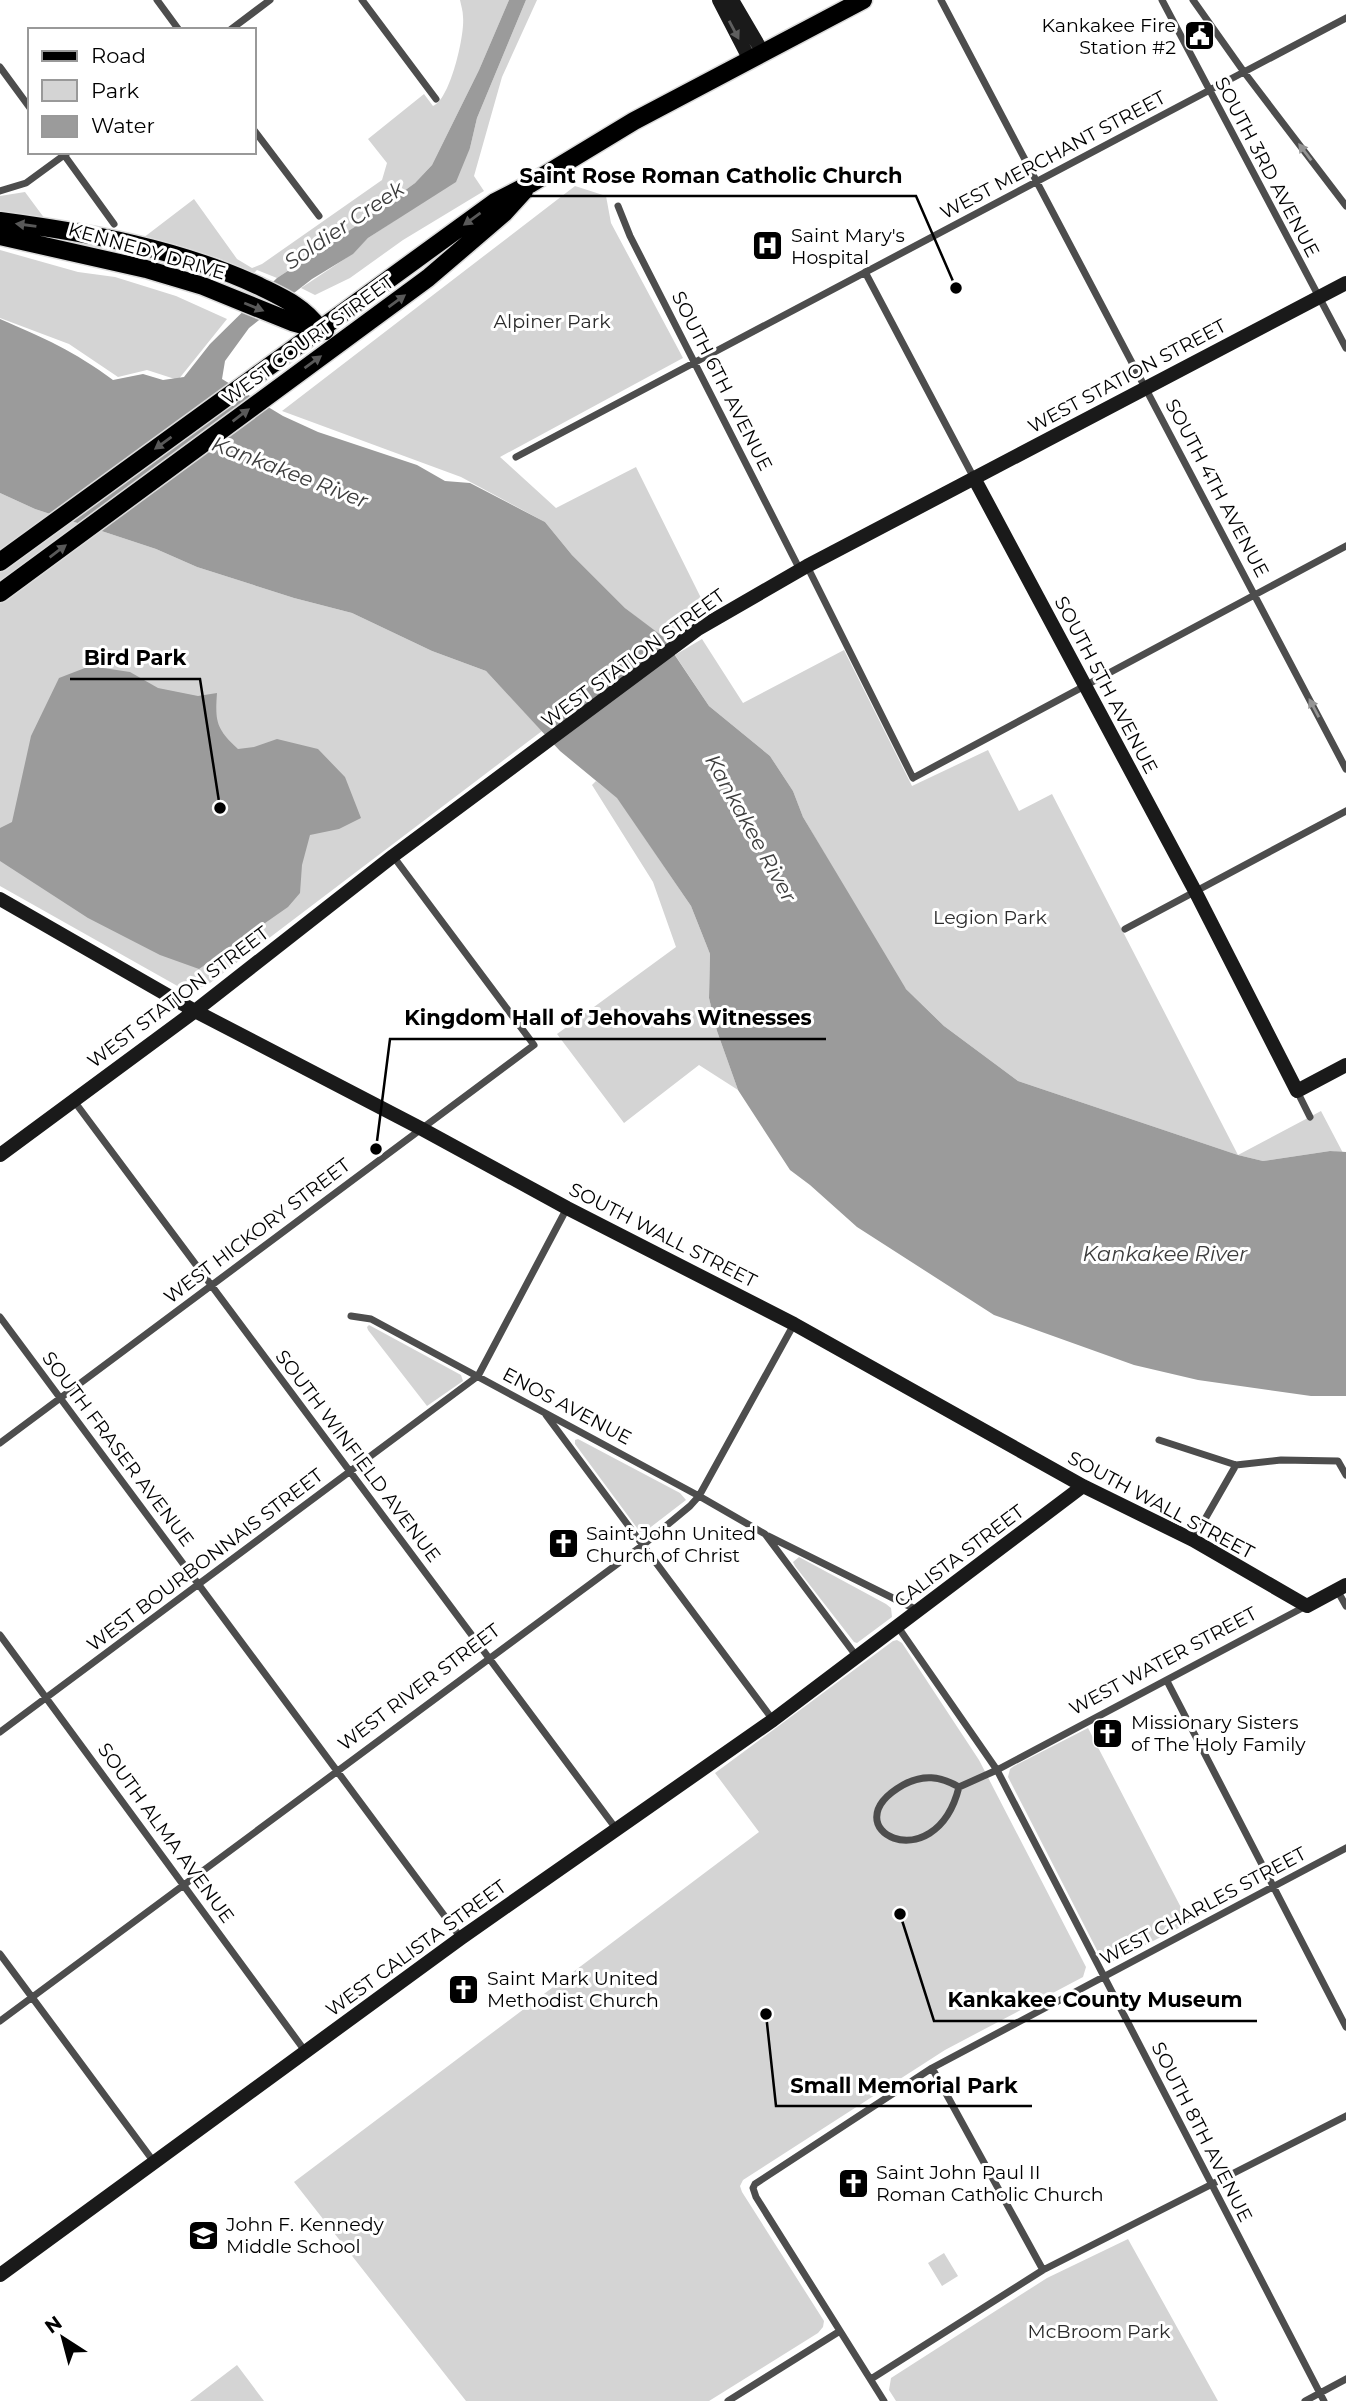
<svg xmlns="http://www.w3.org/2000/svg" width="1346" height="2401" font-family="Montserrat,sans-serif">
  <rect width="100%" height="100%" fill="#fff"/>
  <path fill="#d4d4d4" d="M460 0H509L479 70 432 165 415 183 356 226 277 278 257 270 254 273 218 258 143 238 194 199 237 259 252 268 262 264 382 180 387 163 368 139 424 94 433 106C450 100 465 35 463 17 463 11 461 5 460 0Z
    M526 0H537L502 77 474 176 484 191 403 240 350 278 315 295 301 288 352 254 368 238 394 221 470 148 477 118Z
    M575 186 606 196 611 223 683 358 500 457 556 508 636 467 703 602 686 610 689 620 664 639 625 608 572 555 545 522 461 477 282 411Z
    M25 192 45 219 0 212V196Z
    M0 250 78 272 115 277 176 296 227 319 178 380 147 370 118 377 69 344 0 318Z
    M0 493 35 509 156 549 197 567 294 598 352 613 432 651 486 671 542 731 206 986 190 990 181 988 0 886Z
    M702 639 743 703 844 650 912 786 988 750 1019 811 1052 794 1238 1155 1321 1111 1343 1153 1330 1151 1263 1161 1238 1155 1018 1081 944 1026 900 983 803 817 793 791 770 756 709 706 675 655Z
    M596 781 617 797 691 906 710 954 709 998 717 1031 738 1090 699 1065 624 1123 557 1034 676 947 653 882 592 785Z
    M369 1325 461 1375 463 1381 427 1406 368 1330 367 1327Z
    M578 1439 680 1493 686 1500 647 1530 640 1532 575 1444V1440Z
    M799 1557 886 1604 891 1608 892 1617 857 1643 854 1642 795 1566 793 1562Z
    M897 1640 902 1643 979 1760 1086 1967 1083 1977 945 2050 743 2180 740 2186 742 2192 824 2321 823 2327 818 2333 709 2401H466L294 2182 759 1832 715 1773 893 1641Z
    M1088 1728 1189 1923 1107 1964 1100 1956 1008 1777 1010 1769 1014 1766Z
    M1128 2239 1218 2401H896L889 2390 891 2378 1047 2278Z
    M944 2253 958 2276 942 2286 928 2263Z
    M237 2365 264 2401H190Z"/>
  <path fill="#9b9b9b" d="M509 0H526L477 118 470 148 456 182 368 238 353 254 312 279 249 328 225 361 222 379 283 416 318 432 417 465 445 481 470 483 545 522 572 555 625 608 662 636 709 706 770 756 793 791 803 817 906 989 944 1026 1018 1081 1238 1155 1263 1161 1330 1151 1346 1152V1396H1311L1198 1380 1134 1365 994 1315 857 1227 810 1185 790 1170 738 1090 717 1031 709 998 710 954 691 906 617 798 560 751 486 671 432 651 352 613 294 598 197 567 156 549 35 509 0 493V319C44 338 74 351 113 380L143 374 163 380 184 377 210 344 277 278 356 226 415 183 432 165 479 70Z
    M90 666 130 672 158 688 198 696 217 693C215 721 216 729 238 749L254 747 277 739 318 749 345 777 361 818 339 829 310 835 302 865 300 893 288 907 199 969 160 955 88 918 0 861V828L12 822 31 736 59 678Z"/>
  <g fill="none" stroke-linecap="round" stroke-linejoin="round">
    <defs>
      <path id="primary" d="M0 221C89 233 177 248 259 286 283 298 303 306 319 328
        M0 236 146 269 203 286 292 322 325 331
        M0 562 495 202 530 184 634 121 863 0
        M0 593 428 278 504 213 524 191"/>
    </defs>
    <use href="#primary" stroke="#dbdbdb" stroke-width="21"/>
    <path stroke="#4d4d4d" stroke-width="7" d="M157 0 179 30
      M362 0 436 99
      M941 0 1346 769
      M1162 0 1346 348
      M1193 0 1244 72 1346 206
      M230 30 270 0
      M0 67 30 108
      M254 130 319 216
      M62 152 114 224
      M0 191 26 183 67 153
      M618 206 630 236 800 570
      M865 272 974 478
      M516 457 1346 18
      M807 566 913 778 1346 546
      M1125 929 1346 811
      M1297 1091 1310 1117
      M74 1101 617 1830
      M351 1316 371 1319 699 1496 765 1534 857 1657
      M0 1317 461 1938
      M546 1415 773 1720
      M1159 1440 1236 1465 1281 1460 1338 1461 1346 1475
      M0 1443 534 1045 393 856
      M768 1536 917 1610
      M1193 1540 1236 1465
      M1337 1590 1346 1606
      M898 1627 997 1770 1324 2401
      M0 1635 305 2051
      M1167 1681 1346 2027
      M0 1732 478 1376 567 1208
      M959 1787C935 1883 828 1828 903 1785 923 1774 940 1776 959 1787L997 1770 1306 1606
      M0 1954 154 2162
      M0 2021 643 1545 690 1506 699 1496 794 1324
      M932 2068 1043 2270
      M871 2379 1043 2270 1346 2116
      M728 2401 840 2331
      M884 2401 756 2197 753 2188 755 2184 932 2068 1346 1848
      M1305 2401 1346 2379"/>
    <path stroke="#1a1a1a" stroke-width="14" d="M719 0 750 60
      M732 0 763 53
      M974 478 1195 891 1297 1091 1346 1065
      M0 899 195 1011 422 1129 567 1208 794 1324 1083 1486 1193 1540 1307 1606 1346 1585
      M0 1155 195 1011 393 856 698 629 807 566 1346 283
      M0 2275 461 1938 773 1720 1083 1486"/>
    <use href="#primary" stroke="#000" stroke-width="18"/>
  </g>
  <defs><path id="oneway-solid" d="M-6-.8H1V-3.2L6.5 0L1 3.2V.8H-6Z" transform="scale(1.75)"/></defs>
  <use fill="#5f5f5f" href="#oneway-solid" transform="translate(734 30) rotate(62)"/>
  <g fill="#949494">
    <use href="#oneway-solid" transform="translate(1305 152) rotate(-127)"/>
    <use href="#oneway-solid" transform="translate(1314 708) rotate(-118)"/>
  </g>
  <g fill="#595959">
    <use href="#oneway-solid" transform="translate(472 219) rotate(144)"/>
    <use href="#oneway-solid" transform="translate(26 225) rotate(-172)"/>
    <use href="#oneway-solid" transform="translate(397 301) rotate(-36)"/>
    <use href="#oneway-solid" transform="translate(254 307) rotate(22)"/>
    <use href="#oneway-solid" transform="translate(313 362) rotate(-36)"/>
    <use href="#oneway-solid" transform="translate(241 415) rotate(-37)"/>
    <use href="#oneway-solid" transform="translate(163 443) rotate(144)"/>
    <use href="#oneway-solid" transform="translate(58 551) rotate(-37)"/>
  </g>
  <defs>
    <symbol id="civic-square" viewBox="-11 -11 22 22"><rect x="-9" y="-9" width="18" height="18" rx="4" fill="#000" stroke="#fff"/><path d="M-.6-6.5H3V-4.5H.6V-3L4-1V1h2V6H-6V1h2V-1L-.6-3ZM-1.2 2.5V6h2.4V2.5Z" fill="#fff"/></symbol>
    <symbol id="hospital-square" viewBox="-11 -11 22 22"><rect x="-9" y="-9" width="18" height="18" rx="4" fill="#000" stroke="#fff"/><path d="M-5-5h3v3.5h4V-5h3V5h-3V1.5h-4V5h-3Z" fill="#fff"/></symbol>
    <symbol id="church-square" viewBox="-11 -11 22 22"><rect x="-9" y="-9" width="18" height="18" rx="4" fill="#000" stroke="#fff"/><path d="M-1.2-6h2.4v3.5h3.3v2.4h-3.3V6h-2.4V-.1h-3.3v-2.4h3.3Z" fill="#fff"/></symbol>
    <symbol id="school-square" viewBox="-11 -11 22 22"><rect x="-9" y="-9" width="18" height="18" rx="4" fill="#000" stroke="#fff"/><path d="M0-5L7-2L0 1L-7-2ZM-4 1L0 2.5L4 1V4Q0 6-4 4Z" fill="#fff"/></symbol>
  </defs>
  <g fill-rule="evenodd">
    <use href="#civic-square" x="1182" y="18" width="35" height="35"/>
    <use href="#hospital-square" x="750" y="228" width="35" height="35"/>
    <use href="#church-square" x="546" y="1526" width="35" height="35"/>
    <use href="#church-square" x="1090" y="1716" width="35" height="35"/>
    <use href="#church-square" x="446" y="1972" width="35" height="35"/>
    <use href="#church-square" x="836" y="2166" width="35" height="35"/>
    <use href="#school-square" x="186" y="2218" width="35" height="35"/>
  </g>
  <g text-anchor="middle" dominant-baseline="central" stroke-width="6" stroke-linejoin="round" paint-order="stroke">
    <g font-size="19" fill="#000" stroke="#fff" text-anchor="start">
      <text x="1176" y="25" text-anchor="end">Kankakee Fire<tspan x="1176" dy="22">Station #2</tspan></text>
      <text x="791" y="235">Saint Mary's<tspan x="791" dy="22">Hospital</tspan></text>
      <text x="586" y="1533">Saint John United<tspan x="586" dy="22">Church of Christ</tspan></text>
      <text x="1131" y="1722">Missionary Sisters<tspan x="1131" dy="22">of The Holy Family</tspan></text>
      <text x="487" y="1978">Saint Mark United<tspan x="487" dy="22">Methodist Church</tspan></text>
      <text x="876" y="2172">Saint John Paul II<tspan x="876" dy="22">Roman Catholic Church</tspan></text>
      <text x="226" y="2224">John F. Kennedy<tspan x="226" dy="22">Middle School</tspan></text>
    </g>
    <g font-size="19" fill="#000" stroke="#fff">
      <text transform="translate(1053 155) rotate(-28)">WEST MERCHANT STREET</text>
      <text transform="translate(1267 167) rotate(62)">SOUTH 3RD AVENUE</text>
      <text transform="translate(147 251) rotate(16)">KENNEDY DRIVE</text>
      <text transform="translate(308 340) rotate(-36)">WEST COURT STREET</text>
      <text transform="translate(1127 376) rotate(-28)">WEST STATION STREET</text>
      <text transform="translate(722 381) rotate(63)">SOUTH 6TH AVENUE</text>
      <text transform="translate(1217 488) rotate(62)">SOUTH 4TH AVENUE</text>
      <text transform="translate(633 658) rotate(-36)">WEST STATION STREET</text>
      <text transform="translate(1106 685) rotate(62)">SOUTH 5TH AVENUE</text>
      <text transform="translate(178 997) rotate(-37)">WEST STATION STREET</text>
      <text transform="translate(257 1231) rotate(-37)">WEST HICKORY STREET</text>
      <text transform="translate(663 1235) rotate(27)">SOUTH WALL STREET</text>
      <text transform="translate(567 1406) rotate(28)">ENOS AVENUE</text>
      <text transform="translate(118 1449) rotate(53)">SOUTH FRASER AVENUE</text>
      <text transform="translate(358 1456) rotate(53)">SOUTH WINFIELD AVENUE</text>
      <text transform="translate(1161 1505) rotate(28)">SOUTH WALL STREET</text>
      <text transform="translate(959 1556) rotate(-37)">CALISTA STREET</text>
      <text transform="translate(205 1560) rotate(-37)">WEST BOURBONNAIS STREET</text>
      <text transform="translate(1163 1661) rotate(-28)">WEST WATER STREET</text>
      <text transform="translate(419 1687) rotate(-37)">WEST RIVER STREET</text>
      <text transform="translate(166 1833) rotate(54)">SOUTH ALMA AVENUE</text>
      <text transform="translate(1203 1906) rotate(-28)">WEST CHARLES STREET</text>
      <text transform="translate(416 1948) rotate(-36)">WEST CALISTA STREET</text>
      <text transform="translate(1202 2132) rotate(63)">SOUTH 8TH AVENUE</text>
    </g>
    <g font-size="19" fill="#2b2b2b" stroke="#fff">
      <text x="552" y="321">Alpiner Park</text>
      <text x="990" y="917">Legion Park</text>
      <text x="1099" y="2331">McBroom Park</text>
    </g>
    <g font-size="21" font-style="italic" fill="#3c3c3c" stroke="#fff">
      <text transform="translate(344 225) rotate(-34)">Soldier Creek</text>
      <text transform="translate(290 472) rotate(21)">Kankakee River</text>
      <text transform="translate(751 828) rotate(61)">Kankakee River</text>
      <text x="1165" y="1253">Kankakee River</text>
    </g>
  </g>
  <path fill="none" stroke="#000" stroke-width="2.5" d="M956 288L916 196H506M220 808L200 679H70M376 1149L390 1039H826M900 1914L934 2021H1257M766 2014L776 2106H1032"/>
  <g fill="#000" stroke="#fff" stroke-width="2.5">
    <circle cx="956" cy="288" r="7"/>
    <circle cx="220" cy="808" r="7"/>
    <circle cx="376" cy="1149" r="7"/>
    <circle cx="900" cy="1914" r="7"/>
    <circle cx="766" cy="2014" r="7"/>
  </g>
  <g font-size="21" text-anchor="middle" font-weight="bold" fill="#000" stroke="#fff" stroke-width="6" stroke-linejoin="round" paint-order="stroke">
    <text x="711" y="183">Saint Rose Roman Catholic Church</text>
    <text x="135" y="665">Bird Park</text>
    <text x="608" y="1025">Kingdom Hall of Jehovahs Witnesses</text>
    <text x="1095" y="2007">Kankakee County Museum</text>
    <text x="904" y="2093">Small Memorial Park</text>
  </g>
  <rect x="28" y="28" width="228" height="126" fill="#ffffff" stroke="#999999" stroke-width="2"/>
  <rect x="42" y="51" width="35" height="10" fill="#000000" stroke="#999999" stroke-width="2"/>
  <text x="91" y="63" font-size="21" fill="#000000">Road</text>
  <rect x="42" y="80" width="35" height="21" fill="#d4d4d4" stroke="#999999" stroke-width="2"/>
  <text x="91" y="98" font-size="21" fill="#000000">Park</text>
  <rect x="42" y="116" width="35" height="21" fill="#9b9b9b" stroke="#999999" stroke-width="2"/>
  <text x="91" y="133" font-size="21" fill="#000000">Water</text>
  <g transform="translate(63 2338) rotate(324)" stroke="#ffffff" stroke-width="5" paint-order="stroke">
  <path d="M0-5L12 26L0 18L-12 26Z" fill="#000000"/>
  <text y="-10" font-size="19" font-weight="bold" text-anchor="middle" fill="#000000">N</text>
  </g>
</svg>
